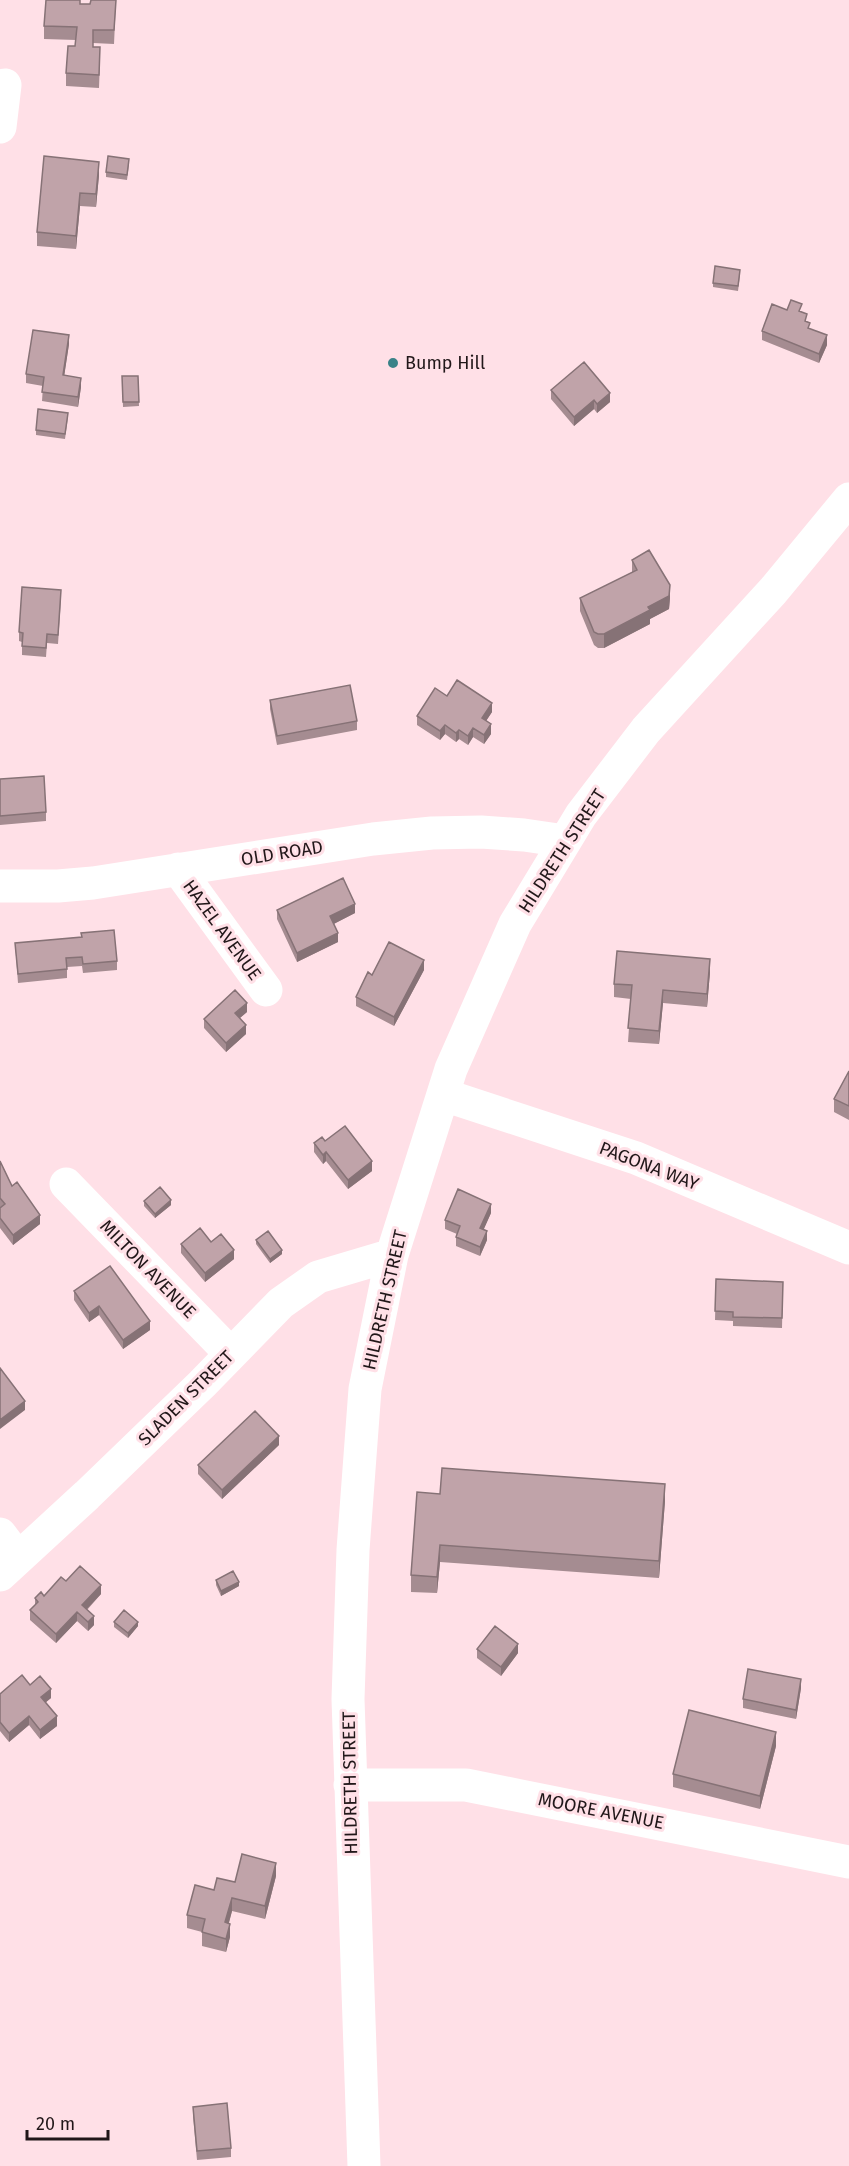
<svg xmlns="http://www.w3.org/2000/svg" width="849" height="2166" font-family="'Fira Sans',sans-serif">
  <rect width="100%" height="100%" fill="#ffe0e7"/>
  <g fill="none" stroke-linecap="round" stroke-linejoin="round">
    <path stroke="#fff" stroke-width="33" d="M0 127 5 85
      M178 869 266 990
      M0 886H58L93 883 373 839 432 833 481 832 524 835 565 841
      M444 1095 636 1158 849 1248
      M66 1184 231 1354
      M0 1534 18 1558
      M0 1575 87 1495 202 1384 281 1303 318 1277 392 1255
      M350 1785H466L849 1862
      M364 2166 348 1699 353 1550 365 1389 392 1255 451 1069 515 924 581 815 646 730 773 591 849 499"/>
  </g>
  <path fill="#a58c91" d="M116 0 114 44 93 43V47L100 60 99 88 66 86V73L75 46 76 40 44 39V26L81 4H90Z
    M129 164 127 180 106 177V172Z
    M99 175 96 207 80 206 76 249 37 246V232Z
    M740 275 738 291 713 287V283Z
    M787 310 802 312 810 329 827 345 819 363 762 340V331Z
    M69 344 64 376 81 387 78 407 42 401 43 386 26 383V374Z
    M122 376H138L139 406 123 407Z
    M551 390 610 402 597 413 594 409 574 426 551 399Z
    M68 417 65 439 36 435V430Z
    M632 560 670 598 669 609 650 619V624L604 648H598L594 645 580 611V598L632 573Z
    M61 599 58 644 47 643 46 657 22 655V642L19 641V632Z
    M270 700 357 721V730L277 745 270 709Z
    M492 712 486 721 491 734 484 744 473 737 468 745 459 739 456 742 445 734 440 740 417 725V716Z
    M0 779 46 812V821L0 825Z
    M277 910 355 913 333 924 338 942 297 962 277 919Z
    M81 933 117 961V970L83 973 82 966 67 967V978L18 983 15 943 81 937Z
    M424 970 394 1026 356 1006V997L372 975Z
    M710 972 707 1007 663 1003 659 1044 628 1042 631 999 614 997V984Z
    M247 1012 240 1018 246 1034 226 1052 204 1028V1019Z
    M849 1071V1120L834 1112V1099Z
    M325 1141 372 1171 348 1189 326 1161 323 1164 314 1152V1143Z
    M0 1161 12 1186 40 1224 13 1245 0 1228Z
    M144 1201 171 1205 155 1218 144 1206Z
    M491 1213 483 1230 487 1240 480 1256 456 1246V1237L457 1234 445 1229V1220Z
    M256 1240 282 1254 270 1263 256 1244Z
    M211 1242 234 1259 205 1282 181 1253V1244Z
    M716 1279 783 1282 782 1328 733 1326V1321L715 1320Z
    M74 1291 150 1330 123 1349 99 1315 89 1322 74 1300Z
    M279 1445 222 1499 198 1474V1465Z
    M440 1494 665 1501 659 1578 440 1562 437 1593 411 1592V1575Z
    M216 1580 239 1586 221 1596 216 1585Z
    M66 1581 101 1594 87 1610 94 1625 88 1631 77 1621 56 1643 30 1620V1610L35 1605V1598L44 1596Z
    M114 1622 138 1626 128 1638 114 1627Z
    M477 1649 518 1653 501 1676 477 1658Z
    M30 1685 51 1698 45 1703 57 1726 40 1739 29 1725 9 1742 0 1731V1694Z
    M801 1688 796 1719 743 1708V1699Z
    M776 1746 760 1809 673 1787V1774Z
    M276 1876 265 1919 232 1911 229 1923 230 1937 226 1952 202 1946V1932L187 1928V1915L214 1890 235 1882Z
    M193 2107 231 2148V2157L197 2160 193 2116Z"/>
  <path fill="#867276" d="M99 162V175L96 207V194Z
    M80 193V206L76 249V236Z
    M69 335V344L63 384V375Z
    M827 335V345L819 363V354Z
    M81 378V387L78 407V397Z
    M610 393V402L597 413V404Z
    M594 400V409L574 426V417Z
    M670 585V598L669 609 650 619V624L604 648V634L648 607Z
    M492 703V712L482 727V718Z
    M491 724V734L484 744V735Z
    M445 725V734L440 740V731Z
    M473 728V737L468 745V736Z
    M459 730V739L456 742V733Z
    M355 904V913L330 926V916Z
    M338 933V942L297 962V953Z
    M710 959V972L707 1007V994Z
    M424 960V970L394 1026V1017Z
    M663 990V1003L659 1044V1031Z
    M247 1003V1012L235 1022V1013Z
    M246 1025V1034L226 1052V1043Z
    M326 1152V1161L323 1164V1155Z
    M372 1161V1171L348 1189V1180Z
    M171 1200V1205L155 1218V1214Z
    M491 1204V1213L480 1238V1228Z
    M40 1215V1224L13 1245V1235Z
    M487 1231V1240L480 1256V1247Z
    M234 1250V1259L205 1282V1273Z
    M282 1250V1254L270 1263V1259Z
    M99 1306V1315L89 1322V1313Z
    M150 1321V1330L123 1349V1340Z
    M25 1401V1410L0 1429V1420Z
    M279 1436V1445L222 1499V1490Z
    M665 1484V1501L659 1578V1561Z
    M440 1545V1562L437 1593V1577Z
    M239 1582V1586L221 1596V1591Z
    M101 1585V1594L82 1614V1605Z
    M77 1612V1621L56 1643V1634Z
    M94 1616V1625L88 1631V1622Z
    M138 1622V1626L128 1638V1633Z
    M518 1644V1653L501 1676V1667Z
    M801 1679V1688L796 1719V1710Z
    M51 1689V1698L41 1706V1697Z
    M29 1716V1725L9 1742V1733Z
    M57 1716V1726L40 1739V1730Z
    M776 1732V1746L760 1809V1796Z
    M276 1863V1876L265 1919V1906Z
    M232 1898V1911L225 1936V1922Z
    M230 1924V1937L226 1952V1939Z"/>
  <path fill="#c0a3a9" stroke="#867276" stroke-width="1.5" d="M46 0H80V4H90L91 0H116L114 30H93V47H100L99 75 66 73 68 46H75L77 27 44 26Z
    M44 156 99 162 96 194 80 193 76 236 37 232Z
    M108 156 129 159 127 175 106 172Z
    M715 266 740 270 738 286 713 283Z
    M791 300 802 304 799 311 807 314 805 321 810 323 808 328 827 335 819 354 762 331 772 304 787 310Z
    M33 330 69 335 63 375 81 378 78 397 42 392 44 377 26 374Z
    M584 362 610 393 597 404 594 400 574 417 551 390Z
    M122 376H138L139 402H123Z
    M38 409 68 413 65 434 36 430Z
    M649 550 670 585 669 596 648 607 650 610 604 634H598L594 632 580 598 637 570 632 560Z
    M22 587 61 590 58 635 47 634 46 648 22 646 23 633 19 632Z
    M457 680 492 703 482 718 491 724 484 735 473 728 468 736 459 730 456 733 445 725 440 731 417 716 435 688 447 696Z
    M350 685 357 721 277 736 270 700Z
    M44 776 46 812 0 816V779Z
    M343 878 355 904 330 916 338 933 297 953 277 910Z
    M114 930 117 961 83 964 82 957 66 958 67 969 18 974 15 943 82 937 81 933Z
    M389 942 424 960 394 1017 356 997 368 972 372 975Z
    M617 951 710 959 707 994 663 990 659 1031 628 1028 632 985 614 984Z
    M235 990 247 1003 235 1013 246 1025 226 1043 204 1019Z
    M849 1071V1106L834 1099Z
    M345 1126 372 1161 348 1180 326 1152 323 1155 314 1143 322 1137 325 1141Z
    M0 1161 12 1186 17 1182 40 1215 13 1235 0 1218V1208L5 1204 0 1198Z
    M160 1187 171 1200 155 1214 144 1201Z
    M458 1189 491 1204 480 1228 487 1231 480 1247 456 1237 460 1226 445 1220Z
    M200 1228 211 1242 221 1234 234 1250 205 1273 181 1244Z
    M268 1231 282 1250 270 1259 256 1240Z
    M110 1266 150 1321 123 1340 99 1306 89 1313 74 1291Z
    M716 1279 783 1282 782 1318 733 1317V1312L715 1311Z
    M0 1368 25 1401 0 1420Z
    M255 1411 279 1436 222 1490 198 1465Z
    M442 1468 665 1484 659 1561 440 1545 437 1577 411 1575 417 1492 440 1494Z
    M80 1566 101 1585 82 1605 94 1616 88 1622 77 1612 56 1634 30 1610 38 1602 35 1598 41 1592 44 1596 61 1577 66 1581Z
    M233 1571 239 1582 221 1591 216 1580Z
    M124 1610 138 1622 128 1633 114 1622Z
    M495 1626 518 1644 501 1667 477 1649Z
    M748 1669 801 1679 796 1710 743 1699Z
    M22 1675 30 1685 40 1676 51 1689 41 1697 57 1716 40 1730 29 1716 9 1733 0 1722V1694Z
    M689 1710 776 1732 760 1796 673 1774Z
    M242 1854 276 1863 265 1906 232 1898 225 1922 230 1924 226 1939 202 1932 205 1919 187 1915 195 1885 214 1890 217 1878 235 1882Z
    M227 2103 231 2148 197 2151 193 2107Z"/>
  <circle fill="#3a8288" stroke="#ffe0e7" stroke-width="2" cx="393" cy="363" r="6"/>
  <g text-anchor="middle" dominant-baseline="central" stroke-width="6" stroke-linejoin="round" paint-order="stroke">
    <g font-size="18" fill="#211719" stroke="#ffe0e7" text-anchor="start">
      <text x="405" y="363">Bump Hill</text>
    </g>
    <g font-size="18" fill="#211719" stroke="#ffe0e7">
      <text transform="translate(562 851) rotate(-57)">HILDRETH STREET</text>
      <text transform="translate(282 853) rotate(-9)">OLD ROAD</text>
      <text transform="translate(222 930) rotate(54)">HAZEL AVENUE</text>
      <text transform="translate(649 1166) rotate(21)">PAGONA WAY</text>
      <text transform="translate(148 1269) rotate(46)">MILTON AVENUE</text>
      <text transform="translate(385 1300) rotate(-77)">HILDRETH STREET</text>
      <text transform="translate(186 1398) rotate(-45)">SLADEN STREET</text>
      <text transform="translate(350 1783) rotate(-91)">HILDRETH STREET</text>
      <text transform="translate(601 1811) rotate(11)">MOORE AVENUE</text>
    </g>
  </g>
  <path d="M27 2130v9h81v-9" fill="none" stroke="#211719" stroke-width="3"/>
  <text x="36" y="2130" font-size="18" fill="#211719" stroke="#ffe0e7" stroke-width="4.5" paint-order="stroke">20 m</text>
</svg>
